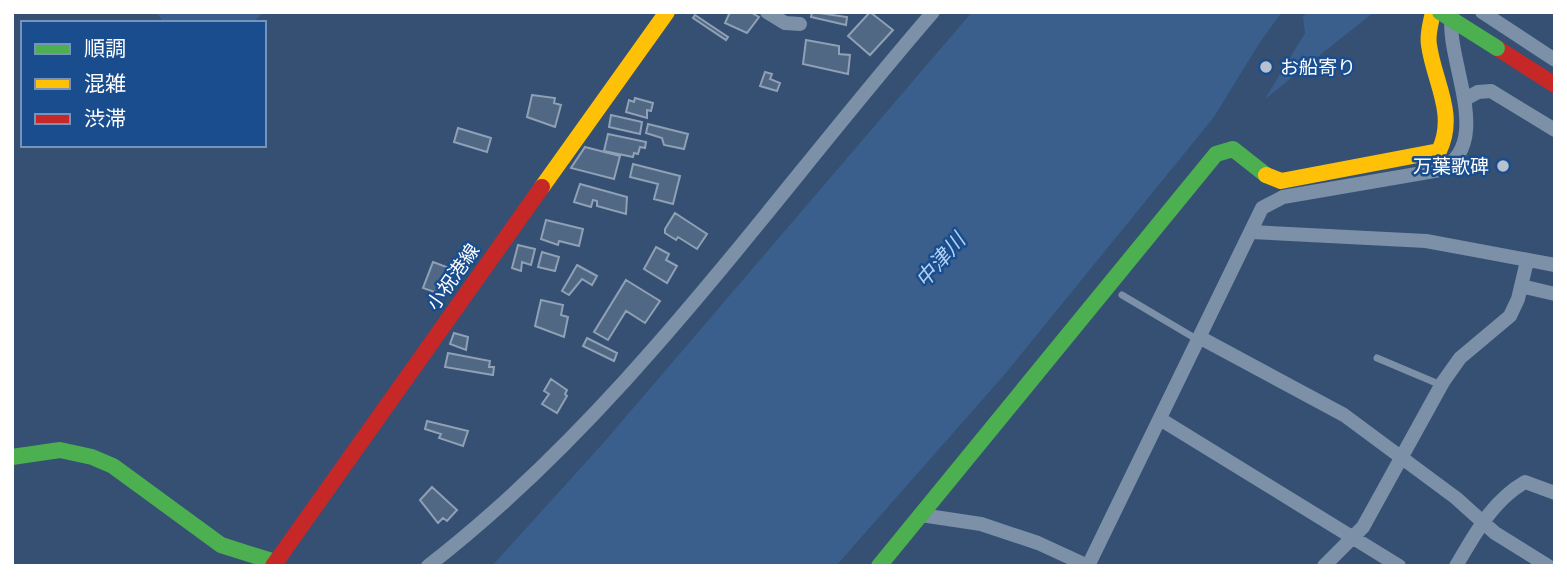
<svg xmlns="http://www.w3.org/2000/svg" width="1567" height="578" font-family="Montserrat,'Noto Sans JP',sans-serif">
  <rect width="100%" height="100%" fill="#355073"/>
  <path fill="#3a5f8c" d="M156 12H264L252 23H164Z
    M972 12H1282L1260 42 1214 117 1005 374 836 566H492L605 441Z
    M1307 12H1374L1265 99 1305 33 1303 17Z"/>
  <path fill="#516884" stroke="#90a0b5" stroke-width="2" d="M730 12H750L759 17 747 33 725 23Z
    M812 12 847 17 846 25 811 17Z
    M870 12 893 30 870 55 848 36Z
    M695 15 728 37 726 40 693 18Z
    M806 40 839 46V54L850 55 848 74 803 64Z
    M765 72 772 74 770 79 780 83 777 91 760 86Z
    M532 95 555 98 554 103 561 105 555 127 527 117Z
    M635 98 653 103 651 111 647 110V118L626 112 629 100 634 102Z
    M611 115 642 122 640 134 609 127Z
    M648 124 688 134 684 149 664 145 662 138 646 133Z
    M458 128 491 138 487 152 454 142Z
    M608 134 646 142 645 148 640 147 638 154 634 153 633 157 604 151Z
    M585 147 620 156 614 179 571 168Z
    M633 164 680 176 673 204 654 199 658 184 630 177Z
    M580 184 627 197 626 214 597 206V201L593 200 591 207 574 202Z
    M675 213 707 234 697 249 678 237 676 240 665 233V229Z
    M546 220 583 229 579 246 559 241 558 245 541 239Z
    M518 245 535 249 531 265 522 262 521 271 512 268Z
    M656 247 669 254 666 260 677 266 667 283 644 269Z
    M542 252 559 257 555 271 538 267Z
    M433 262 452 269 443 295 423 288Z
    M577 265 597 276 592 285 582 279 569 295 562 291Z
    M626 280 660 301 645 323 626 311 608 340 594 332Z
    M541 300 563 305 561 315 568 317 564 337 535 326Z
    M454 333 468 337 466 350 450 344Z
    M587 338 617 353 614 361 583 346Z
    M448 353 490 361 489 367H494L493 375 445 367Z
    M551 379 567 390 565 394 567 396 557 413 542 404 549 394 544 391Z
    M427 421 468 431 463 446 439 438 441 434 425 429Z
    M432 487 457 510 447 521 443 518 438 523 420 500Z"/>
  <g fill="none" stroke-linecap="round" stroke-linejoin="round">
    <path stroke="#7c90a7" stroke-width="7" d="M1122 295 1198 340
      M1377 358 1441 385"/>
    <path stroke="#7c90a7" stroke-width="14" d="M767 12 785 23 800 24
      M1482 12 1555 60
      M1465 99 1478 92 1491 91 1555 130
      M1251 232 1426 241 1555 265
      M1521 286 1555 294
      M1199 337 1344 415 1456 498 1495 533 1548 566
      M1160 419 1399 566
      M921 515 981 524 1038 543 1088 566
      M428 566C626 413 770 200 933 12
      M1088 566 1262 208 1283 197 1440 170C1496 144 1444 58 1452 14
      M1324 566 1363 527 1443 382 1460 358 1510 316 1518 299 1527 261
      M1456 566C1475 534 1492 501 1525 482L1555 493"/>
    <path stroke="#4caf50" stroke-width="16" d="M12 457 60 450 92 457 113 466 221 545 275 562
      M879 566 1216 154 1233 149 1266 175"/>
    <path stroke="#ffc107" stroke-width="16" d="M1266 175 1281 181 1439 151C1457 114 1434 82 1429 45 1427 34 1431 23 1433 12
      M542 187 667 12"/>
    <path stroke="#c62828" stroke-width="16" d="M1497 48 1555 85
      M273 566 542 187"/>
    <path stroke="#4caf50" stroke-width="16" d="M1440 12 1497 48"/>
  </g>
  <g fill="#b8c2ce" stroke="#1a4d8e" stroke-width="2.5">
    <circle cx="1266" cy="67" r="7"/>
    <circle cx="1503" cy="166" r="7"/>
  </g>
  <g text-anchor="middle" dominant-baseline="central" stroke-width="5" stroke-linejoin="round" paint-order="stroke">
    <g font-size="19" fill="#fff" stroke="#1a4d8e" text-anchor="start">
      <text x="1280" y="67">お船寄り</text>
      <text x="1489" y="166" text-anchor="end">万葉歌碑</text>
    </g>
    <g font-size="19" fill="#fff" stroke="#1a4d8e">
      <text transform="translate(453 277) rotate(-55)">小祝港線</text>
    </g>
    <g font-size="21" font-style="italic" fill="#b2d1f5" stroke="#1a4d8e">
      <text transform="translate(940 260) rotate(-49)">中津川</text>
    </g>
  </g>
  <rect width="1567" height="578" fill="none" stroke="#ffffff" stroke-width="28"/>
  <rect x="21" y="21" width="245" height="126" fill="#1a4d8e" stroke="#7694bb" stroke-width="2"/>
  <rect x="35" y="44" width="35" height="10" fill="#4caf50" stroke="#7694bb" stroke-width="2"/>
  <text x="84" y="56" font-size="21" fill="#ffffff">順調</text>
  <rect x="35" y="79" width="35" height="10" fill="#ffc107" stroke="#7694bb" stroke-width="2"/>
  <text x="84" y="91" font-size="21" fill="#ffffff">混雑</text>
  <rect x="35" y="114" width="35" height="10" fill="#c62828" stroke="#7694bb" stroke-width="2"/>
  <text x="84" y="126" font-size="21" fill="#ffffff">渋滞</text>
</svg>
